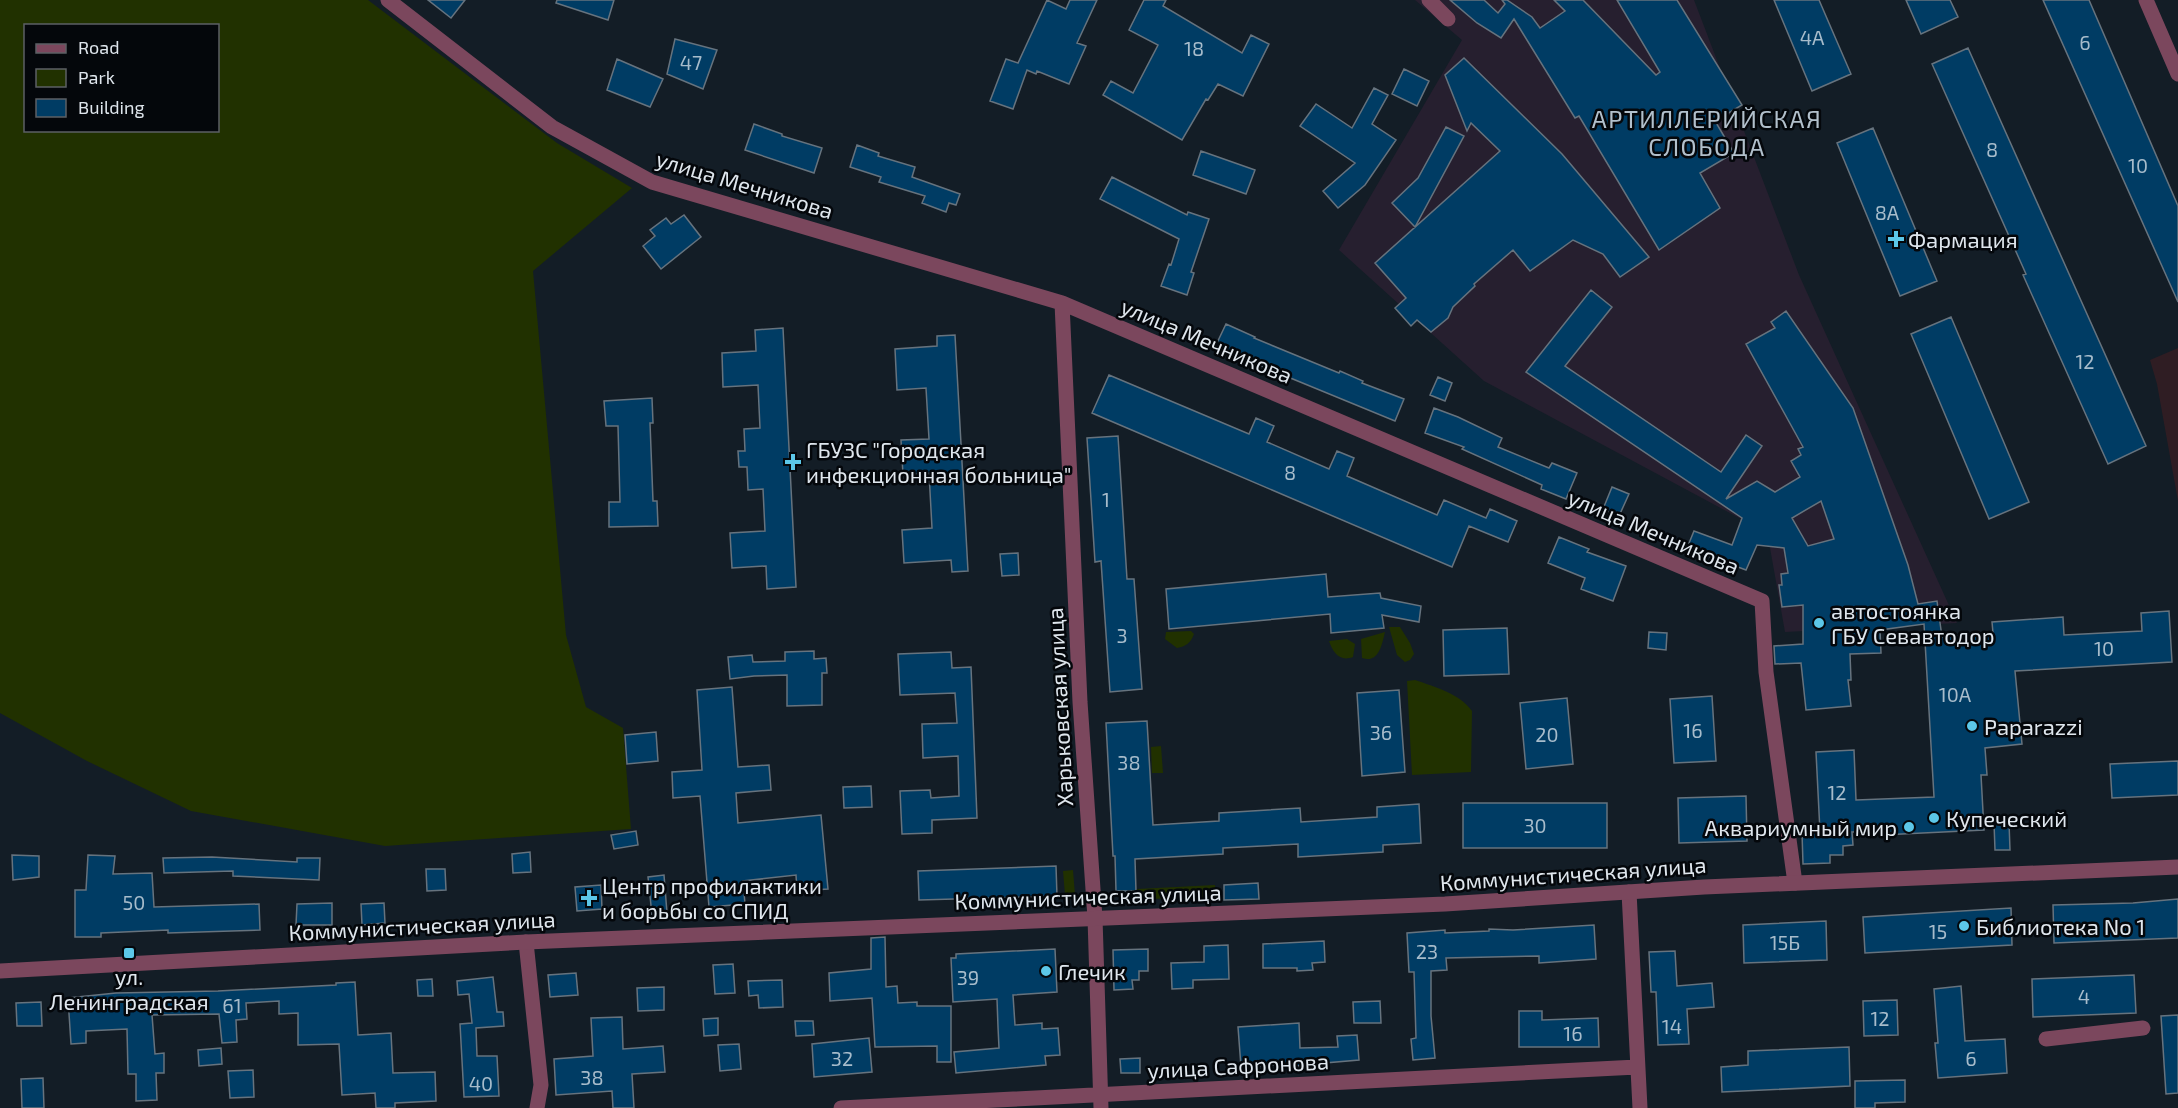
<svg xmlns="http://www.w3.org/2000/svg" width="2178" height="1108" font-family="'Exo 2',sans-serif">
  <rect width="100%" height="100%" fill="#131d26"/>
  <path fill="#2f1d23" d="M2178 348V501L2157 384 2150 360Z"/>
  <path fill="#261f2f" d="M1415 0H1694L1799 275 1957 623 1785 632 1767 531 1743 520 1484 381 1339 250 1462 40Z"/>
  <path fill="#213100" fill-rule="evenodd" d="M0 0H368L557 143 632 188 533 271 566 635 586 707 623 728 631 829 385 846 191 811 87 761 0 713ZM26 26H218V130H26Z
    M1389 627H1400L1410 643 1414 654 1410 660 1405 662 1397 655Z
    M1191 631 1194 634C1190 644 1186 646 1177 648L1165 639 1166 632Z
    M1385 632C1382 644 1379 664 1362 658L1361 639Z
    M1347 639 1355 644 1353 657C1340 662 1333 653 1329 641Z
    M1415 680C1435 687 1459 693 1472 711L1471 772 1412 775 1407 681Z
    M1161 746 1163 773H1152L1151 747Z
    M1073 870 1075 895H1065L1063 871Z
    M1215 885 1216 898 1137 899V889Z"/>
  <path fill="#003c64" stroke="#66737e" stroke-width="1.5" fill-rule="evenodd" d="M428 0H465L451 18Z
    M557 0H614L608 20 556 3Z
    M1047 0 1066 9 1070 0H1097L1077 43 1086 46 1069 84 1037 71 1036 74 1027 70 1013 109 990 101 1006 59 1018 63Z
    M1144 0H1166L1163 6 1242 53 1251 35 1269 44 1243 96 1218 84 1208 100 1206 99 1182 140 1103 95 1111 81 1133 93 1158 45 1129 30Z
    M1450 0H1484L1498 13 1505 4 1502 0H1507L1532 17 1540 28 1565 11 1554 0H1583L1656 75 1660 72 1617 0H1677L1742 105 1715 121 1734 153 1700 173 1720 208 1659 250 1579 116 1575 118 1514 19 1501 38 1477 23Z
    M1774 0H1819L1851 74 1812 91Z
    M1906 0H1950L1958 17 1921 34Z
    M2043 0H2089L2178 206V302Z
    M675 39 717 50 703 89 667 74Z
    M1968 48 2146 446 2108 464 2023 275 2026 274 1932 64Z
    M1464 58 1562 154 1649 257 1620 277 1603 254 1573 240 1530 271 1513 250 1474 284 1475 286 1453 307 1448 318 1431 332 1417 320 1411 326 1395 308 1406 298 1375 263 1500 151 1471 123 1467 131 1445 75Z
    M617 59 663 79 650 107 607 90Z
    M1404 69 1429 81 1417 106 1392 94Z
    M1374 88 1388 95 1372 124 1396 140 1365 185 1338 208 1323 191 1355 163 1300 126 1316 104 1352 128Z
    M754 124 782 134V136L822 148 814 173 745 150Z
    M1446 127 1464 136 1415 227 1392 203 1418 178Z
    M1873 128 1937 281 1900 296 1837 143Z
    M857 145 879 153 878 156 915 167 912 177 960 194 956 205 949 203 946 212 922 203 925 196 879 182 881 177 850 167Z
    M1201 151 1255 170 1246 194 1193 175Z
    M1112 177 1187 215 1188 212 1209 219 1191 272 1194 273 1187 295 1161 286 1169 264 1171 265 1179 239 1100 199Z
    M684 215 701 237 661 269 643 246 655 236 650 230 666 218 671 224Z
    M1591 290 1612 307 1565 366 1721 472 1746 435 1762 446 1726 499 1757 481 1775 492 1800 477 1791 461 1801 455 1798 449 1803 447 1746 344 1775 328 1771 322 1786 311 1853 408 1908 565 1918 604 1937 601 1942 637 1993 633 1992 622 2063 617 2064 635 2142 631 2141 613 2169 611 2172 662 2015 671 2022 744 1985 748 1987 775H1981L1984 830 1882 835V831L1852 832 1853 845 1843 846V855H1830V863L1803 864 1802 833 1820 832 1816 752 1854 750 1856 800 1934 797 1924 624 1880 630 1881 653 1850 654 1851 680H1848L1851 706 1806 710 1801 663 1775 664 1774 646 1803 644V605L1782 607 1779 585H1782L1781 574 1788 573 1784 548 1757 545 1746 570 1687 548 1694 531 1732 545 1742 518 1526 372ZM1821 501 1834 539 1808 546 1792 518Z
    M1951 317 2029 502 1989 519 1911 334Z
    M1226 324 1255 337 1254 338 1339 373 1340 371 1363 381 1362 383 1404 399 1395 421 1215 347Z
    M783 328 796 587 767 589 766 566 732 568 730 533 765 531 763 489 748 490 747 467H739L738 451H745L744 429 760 428 758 385 723 387 722 353 756 351 755 330Z
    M955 335 968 571 952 572 951 560 904 563 902 530 932 528 929 473 903 475 901 440 929 439 926 388 897 390 895 349 937 346V336Z
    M1109 375 1249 434 1256 418 1274 426 1267 442 1329 469 1337 451 1354 458 1347 476 1437 515 1444 500 1486 518 1490 509 1517 521 1508 542 1469 526 1452 567 1092 413Z
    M1438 377 1452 383 1445 401 1430 395Z
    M652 398 653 423H650L653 501H657L658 526 609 527V502H620L618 426H606L604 401Z
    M1434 408 1458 417 1502 438 1498 447 1549 468 1552 463 1577 473 1566 499 1541 489 1542 485 1462 449 1464 447 1425 433Z
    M1118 436 1127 579H1134L1142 689 1110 692 1101 561 1095 562 1087 438Z
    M1612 487 1629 494 1619 516 1603 509Z
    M1559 537 1589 549 1587 552 1626 566 1613 601 1581 589 1585 578 1548 563Z
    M1018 553 1019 575 1002 576 1000 554Z
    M1326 574 1328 597 1380 593 1381 598 1421 606 1419 622 1382 615 1384 628 1331 633 1330 614 1169 629 1166 589Z
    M1507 628 1509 674 1444 676 1443 630Z
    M1649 632 1667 633 1666 650 1648 648Z
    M814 651V659L826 658 827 673H822V705L787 706V675L754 676 730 679 728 657 752 655 753 662 785 661V652Z
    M951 652 952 668 971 667 977 818 932 820V833L902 834 900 791 930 790 931 798 959 796 958 756 923 758 922 724 957 723 955 693 900 695 898 654Z
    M732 687 738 767 769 765 771 790 736 793 738 823 821 815 828 889 797 891 796 875 743 881 745 904 709 907 700 796 673 798 672 772 702 770 697 690Z
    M1399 690 1405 772 1362 776 1357 693Z
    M1712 696 1716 761 1674 763 1670 699Z
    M1567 698 1573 764 1526 769 1520 703Z
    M1147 721 1153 825 1219 821V813L1300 808 1301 822 1377 817V807L1419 804 1421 843 1383 845V852L1298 857V844L1223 848V854L1135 859 1136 891H1116L1115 856H1113L1106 723Z
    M656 732 658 761 627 764 625 735Z
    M2178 761V795L2112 798 2110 764Z
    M871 786 872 807 844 808 843 787Z
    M1746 796 1747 841 1679 843 1678 798Z
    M1463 803H1607V848H1463Z
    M2009 822 2010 850H1995L1994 823Z
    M636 831 638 845 614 849 611 835Z
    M530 852 531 872 513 873 512 854Z
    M12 855 39 856V877L13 880Z
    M88 855 115 856 113 874 152 873 154 907 259 904 260 930 168 933V930L101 933V937H75V890H86Z
    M212 857 297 862V858H320L319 880 233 876V871L164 873 163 858Z
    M1056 866 1057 896 919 900 918 871Z
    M426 869H445L446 890 427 891Z
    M664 875 667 913 652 915 648 877Z
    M1258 883 1259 899 1224 900V885Z
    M601 885 602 909 577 911 575 887Z
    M2178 899V938L2054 943 2053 905 2133 903Z
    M332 903V925H296L297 904Z
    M384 903 385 923 362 925 361 904Z
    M2011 908 2012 945 1865 953 1863 917Z
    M1826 921 1827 960 1744 963 1743 925Z
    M1594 925 1596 959 1539 963V956L1446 958 1447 970 1431 971V1016L1435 1058 1413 1060 1411 1039 1416 1038 1414 972H1409L1407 933 1445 930V933L1489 931V929L1513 930Z
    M885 937 886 987 897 986 898 1003 917 1002V1006H951V1062H937V1046L875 1047 872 998 830 1001 829 973 871 969V938Z
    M1324 941 1325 962 1312 963 1313 970 1297 971V968H1263V944Z
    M1228 945 1229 979 1193 980V988L1172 989 1171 963 1204 962V946Z
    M1055 949 1057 992 1013 995 1015 1025 1042 1023V1029L1058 1028 1060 1055 1045 1056 1046 1065 956 1073 954 1052 999 1048 998 1027 997 999 953 1002 951 958H956V954Z
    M1148 949V971H1139V980H1132L1133 989 1114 990 1113 950Z
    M1675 951 1677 986 1712 983 1714 1007 1687 1009 1689 1044 1658 1045 1656 992H1651L1649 952Z
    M733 964 735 993 715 994 713 965Z
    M576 973 578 995 550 997 548 975Z
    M2134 975 2136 1013 2033 1017 2032 979Z
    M493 977 497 1012H503L504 1026 476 1028 477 1056H497L499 1096 464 1097 460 1024 472 1023 469 994 458 995 457 981Z
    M432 979 433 996H418L417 980Z
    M782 980 783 1007 759 1008 758 995 749 996 748 981Z
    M355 982 358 1035 391 1033 393 1073 435 1072 436 1101 395 1103V1108H376L375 1093 342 1095 339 1044 298 1045V1013L279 1014V1001L246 1003 247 1019 236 1020 237 1042 222 1043 219 1014 152 1015 155 1054 164 1053V1073H156L157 1100 136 1101V1074H128L127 1029 86 1031V1043L71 1044 68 998 116 993 218 991 336 985V983Z
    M1961 986 1965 1041 2005 1039 2007 1073 1938 1078 1935 1043H1938L1934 989Z
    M664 987V1010L638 1011 637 988Z
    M1897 1000 1898 1035 1864 1036 1863 1001Z
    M1380 1001 1381 1023H1354L1353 1002Z
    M41 1002 42 1026H17L16 1003Z
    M1519 1011H1542V1020L1598 1018 1599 1047H1519Z
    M2178 1015V1093L2166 1094 2161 1016Z
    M622 1017 623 1049 663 1046 665 1072 632 1074 634 1108H613L612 1091 556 1095 554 1059 593 1056 591 1018Z
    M718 1018V1035L704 1036 703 1019Z
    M795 1021H813L814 1035 796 1036Z
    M1299 1023 1300 1048 1338 1047 1337 1036 1357 1035 1359 1060 1325 1063V1065L1288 1066V1064L1241 1067 1238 1027Z
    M869 1038 872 1072 814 1077 812 1044Z
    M739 1044 741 1069 720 1071 718 1045Z
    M1849 1047 1850 1086 1722 1092 1721 1067 1748 1065V1051Z
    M221 1048 222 1064 199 1066 198 1050Z
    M1140 1058V1073H1121L1120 1059Z
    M253 1070 254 1097 230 1098 228 1071Z
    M43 1078 44 1108H22L21 1079Z
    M1905 1080V1102L1875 1103V1108H1855V1081Z"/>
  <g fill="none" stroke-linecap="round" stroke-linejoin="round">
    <path stroke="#7b475d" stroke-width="15" d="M388 0 552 127 652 182 1062 303 1762 601 1766 672 1795 883
      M1429 0 1448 19
      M2146 0 2178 74
      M1062 303 1080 702 1095 918 1101 1108
      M1629 892 1640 1108
      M526 942 541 1085 537 1108
      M2046 1039 2143 1028
      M841 1108 1637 1067"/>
    <path stroke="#7b475d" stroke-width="15" d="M0 971 526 942 1445 904 1704 887 2178 867"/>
  </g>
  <g fill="#5cc7e8" stroke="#04070b" stroke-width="2">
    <path d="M1893 230h6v6h6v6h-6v6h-6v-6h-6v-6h6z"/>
    <path d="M790 453h6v6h6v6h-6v6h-6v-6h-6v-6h6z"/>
    <circle cx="1819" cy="623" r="6"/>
    <circle cx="1972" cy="726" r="6"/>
    <circle cx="1934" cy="818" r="6"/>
    <circle cx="1909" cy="827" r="6"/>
    <path d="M586 889h6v6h6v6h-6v6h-6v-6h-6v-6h6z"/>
    <circle cx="1964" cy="926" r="6"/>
    <rect x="123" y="947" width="12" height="12" rx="3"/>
    <circle cx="1046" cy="971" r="6"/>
  </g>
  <g text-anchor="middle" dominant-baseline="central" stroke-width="5" stroke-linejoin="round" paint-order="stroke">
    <g font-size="20" fill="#a7bccb">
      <text x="1812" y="37">4А</text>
      <text x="2085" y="42">6</text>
      <text x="1194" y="48">18</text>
      <text x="691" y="62">47</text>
      <text x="1992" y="149">8</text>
      <text x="2138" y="165">10</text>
      <text x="1887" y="212">8А</text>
      <text x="2085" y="361">12</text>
      <text x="1290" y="472">8</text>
      <text x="1106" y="499">1</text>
      <text x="1122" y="635">3</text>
      <text x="2104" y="648">10</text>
      <text x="1955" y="694">10А</text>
      <text x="1693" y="730">16</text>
      <text x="1381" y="732">36</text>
      <text x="1547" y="734">20</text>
      <text x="1129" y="762">38</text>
      <text x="1837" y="792">12</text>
      <text x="1535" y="825">30</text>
      <text x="134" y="902">50</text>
      <text x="1938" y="931">15</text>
      <text x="1785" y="942">15Б</text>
      <text x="1427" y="951">23</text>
      <text x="968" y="977">39</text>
      <text x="2084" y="996">4</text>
      <text x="232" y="1005">61</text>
      <text x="1880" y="1018">12</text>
      <text x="1672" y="1026">14</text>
      <text x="1573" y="1033">16</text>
      <text x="842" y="1058">32</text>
      <text x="1971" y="1058">6</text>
      <text x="592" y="1077">38</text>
      <text x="481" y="1083">40</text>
    </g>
    <g font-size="22" fill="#dfe6ed" stroke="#04070b">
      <text transform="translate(745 184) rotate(17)">улица Мечникова</text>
      <text transform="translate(1207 340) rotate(23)">улица Мечникова</text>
      <text transform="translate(1654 531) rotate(23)">улица Мечникова</text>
      <text transform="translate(1059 707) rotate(-93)">Харьковская улица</text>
      <text transform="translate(1573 873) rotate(-4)">Коммунистическая улица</text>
      <text transform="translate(1088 896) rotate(-2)">Коммунистическая улица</text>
      <text transform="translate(422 925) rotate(-3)">Коммунистическая улица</text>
      <text transform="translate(1238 1065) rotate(-3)">улица Сафронова</text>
    </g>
    <g font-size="22" fill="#dfe6ed" stroke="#04070b" text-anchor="start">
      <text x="1908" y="239">Фармация</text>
      <text x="806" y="449">ГБУЗС "Городская<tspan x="806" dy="25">инфекционная больница"</tspan></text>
      <text x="1831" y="610">автостоянка<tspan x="1831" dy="25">ГБУ Севавтодор</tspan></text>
      <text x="1984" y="726">Paparazzi</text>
      <text x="1946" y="818">Купеческий</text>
      <text x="1897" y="827" text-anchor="end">Аквариумный мир</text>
      <text x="602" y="885">Центр профилактики<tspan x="602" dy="25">и борьбы со СПИД</tspan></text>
      <text x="1976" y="926">Библиотека No 1</text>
      <text x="1058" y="971">Глечик</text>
      <text x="129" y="976" text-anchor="middle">ул.<tspan x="129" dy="25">Ленинградская</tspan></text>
    </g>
    <g font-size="24" letter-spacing="1.5" fill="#b2c0cc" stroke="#04070b">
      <text x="1707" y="118">АРТИЛЛЕРИЙСКАЯ<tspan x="1707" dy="28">СЛОБОДА</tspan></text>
    </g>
  </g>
  <rect x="24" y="24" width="195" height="108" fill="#04070b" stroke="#5c6065" stroke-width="1.5"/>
  <rect x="36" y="44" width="30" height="9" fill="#7b475d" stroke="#5c6065" stroke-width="1.5"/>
  <text x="78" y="54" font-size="18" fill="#dfe6ed">Road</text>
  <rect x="36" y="69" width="30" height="18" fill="#213100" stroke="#5c6065" stroke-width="1.5"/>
  <text x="78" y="84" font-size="18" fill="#dfe6ed">Park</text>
  <rect x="36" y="99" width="30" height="18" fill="#003c64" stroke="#5c6065" stroke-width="1.5"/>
  <text x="78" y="114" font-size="18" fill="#dfe6ed">Building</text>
</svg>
